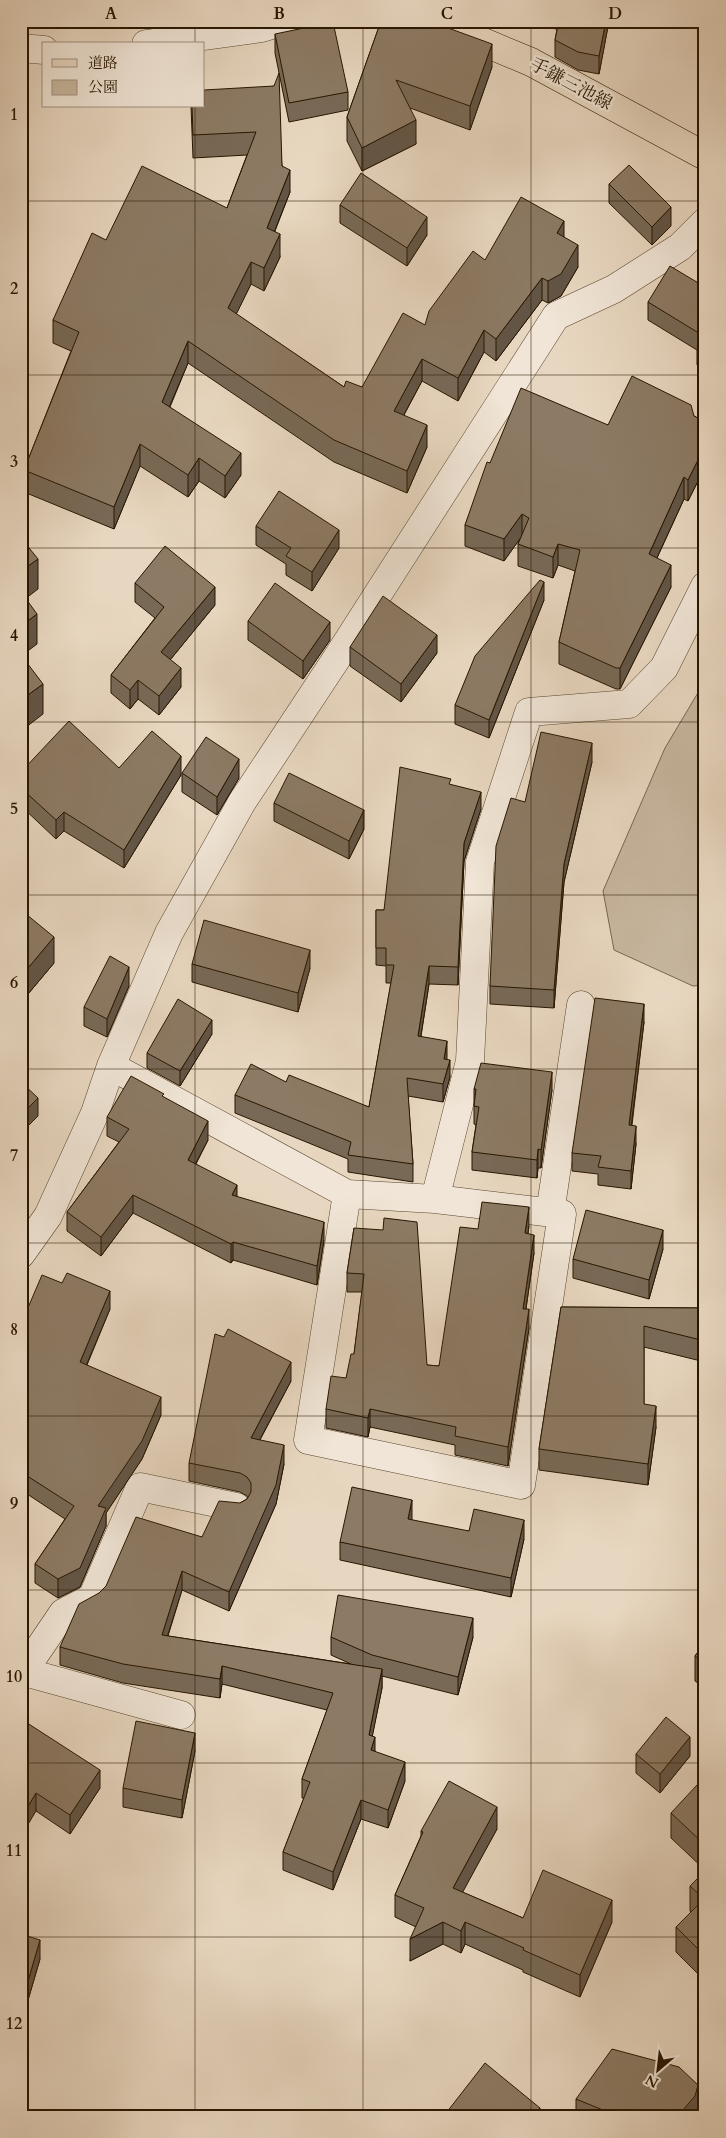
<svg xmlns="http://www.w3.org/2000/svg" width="726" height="2138" font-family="Cardo,'Noto Serif JP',serif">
  <rect width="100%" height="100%" fill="#e8d7c0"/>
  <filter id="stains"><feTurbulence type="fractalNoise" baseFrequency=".004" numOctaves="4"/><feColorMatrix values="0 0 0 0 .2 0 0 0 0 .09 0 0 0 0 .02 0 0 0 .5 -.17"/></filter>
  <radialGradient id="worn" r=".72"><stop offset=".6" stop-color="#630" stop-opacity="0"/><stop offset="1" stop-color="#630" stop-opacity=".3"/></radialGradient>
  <path fill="#c7b69f" stroke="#786650" d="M705 681V985L693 986 614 950 603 891 665 748Z"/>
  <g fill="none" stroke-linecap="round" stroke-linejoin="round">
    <defs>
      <path id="minor" d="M146 44 262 28 284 21
        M21 48 44 50
        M111 1066 347 1194
        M347 1194 435 1199 562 1214 521 1485 308 1440Z
        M435 1199 470 1061 480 862 529 712 629 704 664 668 705 586
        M550 1213 581 1005
        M21 1254 48 1216 95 1113 111 1066 169 933 242 802 335 661 556 316 614 289 680 247 705 222
        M21 1671 181 1715
        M23 1672 63 1613 92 1598 140 1487 236 1507"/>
      <path id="major" d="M433 21 531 62 705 156"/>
    </defs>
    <use href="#minor" stroke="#584630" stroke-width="29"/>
    <use href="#major" stroke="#281600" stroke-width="29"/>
    <use href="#minor" stroke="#f0e5d6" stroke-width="28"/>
    <use href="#major" stroke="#e8d7c0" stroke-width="28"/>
  </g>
  <path fill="#786956" stroke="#281600" d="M167 21H197L168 25Z
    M381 21 492 67 470 130 410 108 416 144 362 171 347 141V117Z
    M497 21H609L599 74 578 70 555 57V40L557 29Z
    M275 34 348 92V110L289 122 275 53Z
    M274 86 282 166 290 192 275 231 280 257 264 291 251 284 236 314 344 387H362L425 325 485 260 564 237 578 267 561 296 548 303 542 300 496 361 484 352 458 401 422 381 404 415 427 447 407 493 334 462 188 363 170 407 241 475 225 498 199 481 188 497 140 466 114 529 24 492V470L71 351 53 343V320L106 240 227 208 247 155 193 158 191 106H204Z
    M609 184 671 226 652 245 609 203Z
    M340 205 427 235 407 266 340 223Z
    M705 287V369L697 365V350L648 320V302Z
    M694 416 705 422V467L688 501 684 499 657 558 671 587 620 689H616L559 664V642L575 571 558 565 553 578 518 566V544L521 537 504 561 465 546V525L490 463 608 425Z
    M256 526 339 548 312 591 286 575V564L256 545Z
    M135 583 215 605 170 660 181 687 159 715 138 699 130 709 111 693V675L155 618 135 602Z
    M544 600 489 738 455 724V705Z
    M248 621 330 640 303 679 248 640Z
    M350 647 437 653 401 702 350 666Z
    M592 762 564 882 554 1008 490 1004V986L525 802Z
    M119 768 181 775 124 868 64 831 56 839 21 806V772Z
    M182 773 239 778 217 815 182 792Z
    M451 785 481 809 464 861 458 985 429 984 421 1036 446 1059 450 1077 443 1102 408 1096 413 1164V1182L348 1172V1159L235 1113V1095L286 1082 369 1107 391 983H386V966L376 965V910H384Z
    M274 803 364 829 349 859 274 821Z
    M21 910 54 963 23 1000 21 998Z
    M192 964 310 968 298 1012 192 982Z
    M129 986 107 1037 84 1026V1007Z
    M644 1022 632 1125 636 1144 631 1189 598 1185V1174L572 1171V1153Z
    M212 1034 180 1086 147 1068V1053Z
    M474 1089 552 1090 541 1168H538L537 1178 472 1170V1152L476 1125 474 1124Z
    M164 1097 208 1140 196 1164 237 1197 324 1240 317 1285 233 1260 231 1263 133 1213 101 1256 67 1231V1212L119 1142 107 1136V1117Z
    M529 1226 528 1234 534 1253 526 1309 529 1328 508 1466 455 1455V1445L370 1427 368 1437 326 1428V1409L346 1378 354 1354 362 1292H347V1273L354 1228 427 1365 439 1366 478 1229Z
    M663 1249 649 1299 573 1278V1259Z
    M561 1307 705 1308V1362L644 1347V1404L656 1427 648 1485 539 1470V1449Z
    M110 1309 87 1365 161 1415 142 1459 106 1513V1526L80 1587 58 1598 35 1583V1564L65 1519 21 1490V1324Z
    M291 1381 260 1440 284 1464 276 1504 229 1611 182 1590 168 1636 351 1664 331 1655V1637H473L458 1695 382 1676V1688L372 1736 375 1752 405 1781 388 1828 361 1819 333 1890 283 1870V1852L304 1798H302V1779L327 1710 222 1684 220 1698 123 1683 60 1665V1647L99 1593 202 1537 240 1503 247 1499 248 1498 247 1496 240 1492 189 1481V1463Z
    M469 1531 524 1539 511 1597 340 1560V1542Z
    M705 1642V1688L695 1681V1656Z
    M21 1719 100 1788 70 1834 36 1811Z
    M195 1751 182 1818 123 1807V1788Z
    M636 1754 690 1756 660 1793 636 1773Z
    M705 1792V1870L671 1838V1813Z
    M497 1829 462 1892 523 1918 612 1922 580 1997 523 1972V1970L465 1944 461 1953 443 1944 410 1961 416 1927 395 1917V1895L421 1836V1831Z
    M705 1871V1973L701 1977 676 1952V1927L691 1912 690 1911V1886Z
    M21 1934 40 1959 28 2000 21 1998Z
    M576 2099 698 2110 697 2117H576Z"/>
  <path fill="#625546" stroke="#281600" d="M101 21H116L101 26Z
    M606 21H609L599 74V56Z
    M492 44V67L470 130V106Z
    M416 120V144L362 171V148Z
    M290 170V192L267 250V228Z
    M671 207V226L652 245V227Z
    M427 217V235L407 266V248Z
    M564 221V243L557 233Z
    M280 234V257L264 291V268Z
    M578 245V267L561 296 548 303V281Z
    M251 262V284L228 331V308Z
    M542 278V300L496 361V339Z
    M484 330V352L458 401V378Z
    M188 341V363L162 424V402Z
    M422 359V381L394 433V411Z
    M427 425V447L407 493V471Z
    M140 444V466L114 529V507Z
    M705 446V467L688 501V480Z
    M241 453V475L225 498V476Z
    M199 458V481L188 497V475Z
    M684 477V499L649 575V554Z
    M522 514V536L504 561V539Z
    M339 530V548L312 591V572Z
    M558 544V565L553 578V557Z
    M38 559V589L21 602V571Z
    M671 565V587L620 689V668Z
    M544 582V600L489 738V720Z
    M215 587V605L161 671V652Z
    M37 614V644L21 656V626Z
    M330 622V640L303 679V661Z
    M437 635V653L401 702V684Z
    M181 668V687L159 715V696Z
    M138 680V699L130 709V690Z
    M43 684V714L21 731V700Z
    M592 743V762L564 882 554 1008V990L564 864Z
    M181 756V775L124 868V850Z
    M239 759V778L217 815V797Z
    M481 792V809L464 861 458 985V967L464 843Z
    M364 810V829L349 859V841Z
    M64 812V831L56 839V820Z
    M54 937V963L23 1000V974Z
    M310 950V968L298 1012V993Z
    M429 966V984L418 1054V1036Z
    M129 967V986L107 1037V1019Z
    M644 1004V1022L629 1144V1125Z
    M212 1020V1034L180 1086V1071Z
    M447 1041V1058L444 1077V1059Z
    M450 1060V1077L443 1102V1084Z
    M552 1072V1090L541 1168V1150Z
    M38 1098V1116L21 1133V1115Z
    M208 1121V1140L188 1178V1160Z
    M636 1126V1144L631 1189V1171Z
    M538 1149V1168L537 1178V1160Z
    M237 1185V1203L232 1195Z
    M133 1195V1213L101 1256V1237Z
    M529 1207V1226L525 1252V1233Z
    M324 1222V1240L317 1285V1266Z
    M663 1230V1249L649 1299V1280Z
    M534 1235V1253L523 1328V1309Z
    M233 1242V1260L231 1263V1244Z
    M110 1291V1309L80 1380V1362Z
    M529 1309V1328L508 1466V1447Z
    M291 1362V1381L251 1456V1438Z
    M161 1397V1415L142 1459 106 1513V1526L80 1587 58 1598V1579L98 1506Z
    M656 1406V1427L648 1485V1464Z
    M370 1409V1427L368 1437V1418Z
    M284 1445V1464L276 1504 229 1611V1592Z
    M412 1500V1519L408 1537V1519Z
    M524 1520V1539L511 1597V1578Z
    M182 1571V1590L162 1653V1635Z
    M473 1618V1637L458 1695V1677Z
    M222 1666V1684L220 1698V1679Z
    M382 1669V1688L369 1753V1735Z
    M195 1733V1751L182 1818V1800Z
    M375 1737V1756L371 1750Z
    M690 1737V1756L660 1793V1774Z
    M405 1762V1781L388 1828V1810Z
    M100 1770V1788L70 1834V1815Z
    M36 1793V1811L21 1836V1818Z
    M361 1800V1819L333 1890V1872Z
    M497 1807V1829L453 1910V1888Z
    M612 1900V1922L580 1997V1975Z
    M443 1922V1944L410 1961V1939Z
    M465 1922V1944L461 1953V1931Z
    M40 1940V1959L28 2000V1981Z
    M705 1948V1973L701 1977V1952Z
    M698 2085V2110L697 2117H677Z
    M540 2108V2117H533Z"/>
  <path fill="#8c7a64" stroke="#281600" d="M381 21H429L492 44 470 106 396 80 416 120 362 148 347 117Z
    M559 21H606L599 56 578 52 555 40Z
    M333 22 348 92 289 103 275 34Z
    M279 73 282 166 290 170 267 228 280 234 264 268 251 262 228 308 344 387 346 381 362 387 403 313 425 325 429 311 473 251 485 260 521 197 564 221 557 233 578 245 561 274 548 281 542 278 496 339 484 330 458 378 422 359 394 411 427 425 407 471 334 440 188 341 162 402 241 453 225 476 199 458 188 475 140 444 114 507 24 470 79 332 53 320 92 233 106 240 142 166 227 208 256 132 193 135 192 106H204V90L274 86Z
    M629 165 671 207 652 227 609 184Z
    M361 173 427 217 407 248 340 205Z
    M670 266 705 287V351L697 347 702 335 648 302Z
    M632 376 691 405 694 416 705 422V446L688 480 684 477 649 554 671 565 620 668H616L559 642 580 550 558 544 553 557 518 544 529 518 522 514 504 539 465 525 487 462 490 463 521 388 608 425Z
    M279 491 339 530 312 572 286 556 291 548 256 526Z
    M21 538 38 559 21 571Z
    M165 546 215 587 161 652 181 668 159 696 138 680 130 690 111 675 164 607 135 583Z
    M540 580 544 582 489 720 455 705 475 656Z
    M275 583 330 622 303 661 248 621Z
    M21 592 37 614 21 626Z
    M383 596 437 635 401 684 350 647Z
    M21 655 43 684 21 700Z
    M69 721 119 768 152 731 181 756 124 850 64 812 56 820 21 788V772Z
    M541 732 592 743 564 864 554 990 490 986 496 846 511 798 525 802Z
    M206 737 239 759 217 797 182 773Z
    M400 767 451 779 449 784 481 792 464 843 458 967 429 966 418 1036 447 1041 444 1059 450 1060 443 1084 407 1078 413 1164 348 1155 351 1142 235 1095 251 1064 286 1082 289 1075 369 1107 394 965H386V948H376V910H384Z
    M289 773 364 810 349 841 274 803Z
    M21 910 54 937 23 974 21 973Z
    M204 920 310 950 298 993 192 964Z
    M110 956 129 967 107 1019 84 1007Z
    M595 998 644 1004 629 1125 636 1126 631 1171 598 1167 601 1156 572 1153Z
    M178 999 212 1020 180 1071 147 1053Z
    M481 1063 552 1072 541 1150 538 1149 537 1160 472 1152 479 1107 474 1106 476 1089H474Z
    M131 1076 164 1094 162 1096 208 1121 188 1160 237 1185 232 1195 324 1222 317 1266 233 1242 231 1244 133 1195 101 1237 67 1212 129 1129 107 1117Z
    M21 1082 38 1098 21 1115Z
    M482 1202 529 1207 525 1233 534 1235 523 1309H529L508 1447 455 1436 456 1427 370 1409 368 1418 326 1409 331 1376 346 1378 351 1354H354L364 1274 347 1273 354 1228 383 1230 384 1218 417 1222 427 1365 439 1366 460 1227 478 1229Z
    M586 1210 663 1230 649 1280 573 1259Z
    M67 1273 110 1291 80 1362 161 1397 142 1441 98 1506 106 1508 80 1568 58 1579 35 1564 74 1506 21 1472V1324L42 1275 62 1283Z
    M561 1307 705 1308V1341L644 1326V1404L656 1406 648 1464 539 1449Z
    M228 1329 291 1362 251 1438 284 1445 276 1485 229 1592 182 1571 162 1635 382 1669 369 1735 375 1737 371 1750 405 1762 388 1810 361 1800 333 1872 283 1852 310 1782 302 1779 333 1693 222 1666 220 1679 123 1664 60 1647 79 1604 99 1593 106 1586 136 1517 202 1537 219 1501 240 1503 247 1499 251 1492V1483L247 1477 240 1473 189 1463 215 1334 224 1337Z
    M352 1487 412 1500 408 1519 469 1531 474 1509 524 1520 511 1578 340 1542Z
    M338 1595 473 1618 458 1677 372 1655 331 1637Z
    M705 1642V1663L695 1656Z
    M666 1717 690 1737 660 1774 636 1754Z
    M21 1719 100 1770 70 1815 36 1793 21 1818Z
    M136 1721 195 1733 182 1800 123 1788Z
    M449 1781 497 1807 453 1888 523 1918 543 1870 612 1900 580 1975 523 1950 524 1948 465 1922 461 1931 443 1922 410 1939 424 1908 395 1895 423 1832 421 1831Z
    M697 1785 705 1792V1845L671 1813Z
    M705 1871V1948L701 1952 676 1927 704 1899 690 1886Z
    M21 1934 40 1940 28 1981 21 1979Z
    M612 2049 679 2067 698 2085 695 2096 677 2117H620L576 2099Z
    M485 2063 540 2108 533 2117H443Z"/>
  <path fill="none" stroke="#281600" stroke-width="1" stroke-opacity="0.55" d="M195 21V44M363 21V2117M531 21V2117M195 106V2117M21 201H705M21 375H705M21 548H705M21 722H705M21 895H705M21 1069H705M21 1243H705M21 1416H705M21 1590H705M21 1763H705M21 1937H705"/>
  <g text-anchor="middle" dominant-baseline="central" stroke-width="5" stroke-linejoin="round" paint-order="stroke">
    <g font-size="18" fill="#281600" stroke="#f0e5d6">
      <text transform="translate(571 84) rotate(28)">手鎌三池線</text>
    </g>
  </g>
  <rect width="726" height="2138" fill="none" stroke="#e8d7c0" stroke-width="55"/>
  <rect x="42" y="42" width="162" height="65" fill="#f0e5d6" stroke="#a09280"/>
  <rect x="52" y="59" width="25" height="8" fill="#e8d7c0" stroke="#a09280"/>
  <text x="88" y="68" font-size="15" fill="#281600">道路</text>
  <rect x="52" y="80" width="25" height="15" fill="#c7b69f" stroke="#a09280"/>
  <text x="88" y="92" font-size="15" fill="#281600">公園</text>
  <g transform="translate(658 2070) rotate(208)" stroke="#f0e5d6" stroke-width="4" paint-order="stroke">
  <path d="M0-4L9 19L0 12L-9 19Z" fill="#281600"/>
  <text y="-8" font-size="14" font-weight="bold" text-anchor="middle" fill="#281600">N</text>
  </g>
  <rect x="28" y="28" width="670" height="2082" fill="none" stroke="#281600" stroke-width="2"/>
  <g font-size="16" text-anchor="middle" font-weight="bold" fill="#281600">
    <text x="111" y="19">A</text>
    <text x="279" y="19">B</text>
    <text x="447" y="19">C</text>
    <text x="615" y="19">D</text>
    <text x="14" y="120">1</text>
    <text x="14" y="294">2</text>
    <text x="14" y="467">3</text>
    <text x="14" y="641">4</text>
    <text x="14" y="814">5</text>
    <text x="14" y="988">6</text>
    <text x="14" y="1161">7</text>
    <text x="14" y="1335">8</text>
    <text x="14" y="1509">9</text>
    <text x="14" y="1682">10</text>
    <text x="14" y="1856">11</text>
    <text x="14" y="2029">12</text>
  </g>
  <rect width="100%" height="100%" filter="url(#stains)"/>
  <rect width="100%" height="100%" fill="url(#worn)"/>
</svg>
